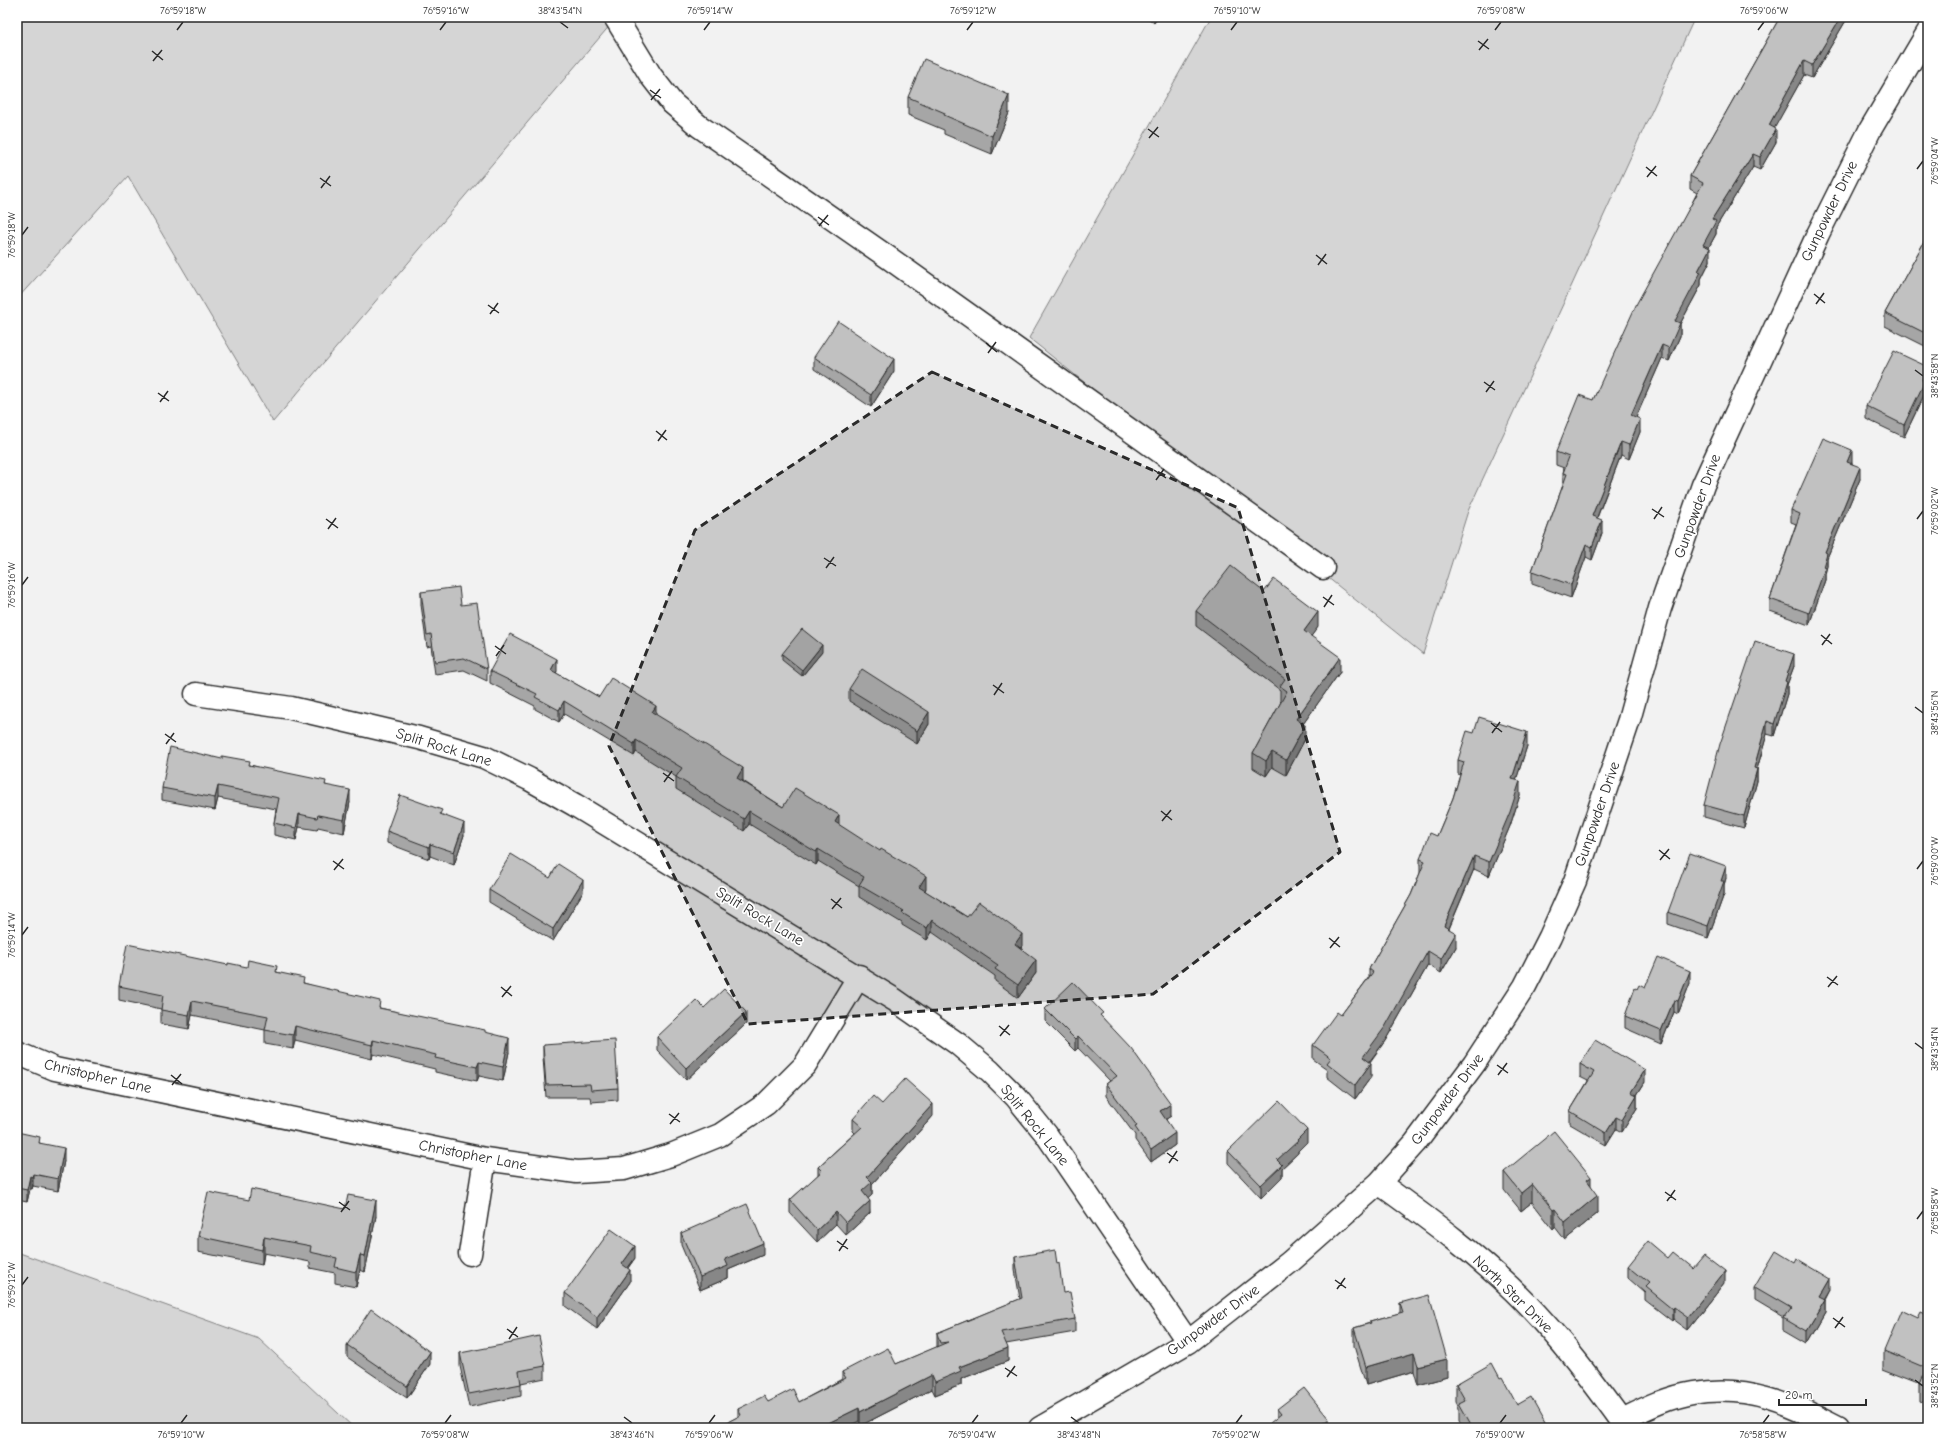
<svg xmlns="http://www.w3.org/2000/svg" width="1945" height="1445" font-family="'Comic Neue',sans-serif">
  <rect width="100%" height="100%" fill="#f2f2f2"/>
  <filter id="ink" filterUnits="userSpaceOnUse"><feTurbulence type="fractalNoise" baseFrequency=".025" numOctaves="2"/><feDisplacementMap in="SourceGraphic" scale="8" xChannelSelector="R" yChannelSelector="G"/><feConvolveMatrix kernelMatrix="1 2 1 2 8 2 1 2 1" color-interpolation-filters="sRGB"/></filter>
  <g filter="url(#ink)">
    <path fill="#d5d5d5" stroke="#808080" d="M17 17H617L273 422 128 176 17 299Z
      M1211 17H1695L1468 511 1423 654 1029 338Z
      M17 1252 259 1339 354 1428H17Z"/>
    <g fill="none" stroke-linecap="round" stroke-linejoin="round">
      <defs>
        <path id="minor" d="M615 17 651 76 672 103 699 126 889 258 1323 568
          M196 694 291 708 419 738 484 757 529 779 575 805 895 1000 958 1044 990 1071 1016 1097 1046 1134 1188 1342
          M17 1053 55 1069 485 1159 577 1172 624 1169 671 1155 720 1135 766 1104 805 1065 859 976
          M1379 1183C1430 1220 1481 1257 1525 1302 1561 1339 1591 1379 1621 1420V1428
          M470 1254 485 1159
          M1621 1420C1644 1409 1668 1397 1693 1393 1748 1383 1791 1403 1839 1428
          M1040 1428 1188 1342 1290 1262 1379 1183 1415 1143 1474 1064 1525 986 1550 937 1575 881 1629 720 1660 608 1703 485 1818 234 1870 130 1928 32"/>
      </defs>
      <use href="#minor" stroke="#2b2b2b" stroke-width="25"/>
      <use href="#minor" stroke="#fff" stroke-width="22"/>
    </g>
    <path fill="#a6a6a6" stroke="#2b2b2b" d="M1147 17H1158L1154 23Z
      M1780 17H1848L1812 78 1804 75 1774 128 1776 142 1760 170 1753 167 1716 227V234L1709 247 1710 261 1701 279V285L1680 324V336L1669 361 1662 358 1636 417 1640 432 1629 459 1621 455 1597 518 1602 533 1592 560 1586 557 1571 598 1532 584V571L1563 485V473L1564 468 1556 465V452L1593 400 1697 193 1690 189V176Z
      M908 97 1009 113 992 154 944 134V130L908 115Z
      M1928 235V339L1925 346 1885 326V313Z
      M814 357 894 371 871 407 814 369Z
      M1928 380 1925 385V393L1904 437 1866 419V406Z
      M1852 462V463L1860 479 1827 558V566L1825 574V580L1809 625 1770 611V599L1796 524 1791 522V510Z
      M421 592 461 605 487 669V681L464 670 435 674 431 646 427 647 421 605Z
      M1264 592 1318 627 1311 636 1340 672 1303 724 1305 739 1286 775 1272 767 1266 776 1253 768V753L1281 702 1280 701V690L1196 626V611Z
      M822 652 802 676 782 660V654Z
      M1794 666 1787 685V694L1774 736 1767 734 1757 769V781L1744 828 1704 817V805Z
      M490 671H557L556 673 599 697 656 715 743 780V781L783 807 839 825 926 888 925 891 967 917 1022 946 1021 949 1036 973 1018 998 995 981V976L932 932 927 940 902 925V923L859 897V886L818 861 816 865 749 824 744 831 676 789V777L636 752 634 756 564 714 559 722 535 709V706L490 683Z
      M849 689 929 724 917 744 849 701Z
      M1527 746 1516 780 1520 795 1510 826 1489 876 1474 869 1449 929 1456 947 1441 973 1428 965 1385 1041 1370 1062 1371 1077 1355 1099 1327 1077V1069L1313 1059V1045L1341 1015 1369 977V969L1411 895 1420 873V859L1437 836 1453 798 1460 775 1458 774V760Z
      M250 765 326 785 350 802 344 833 318 827 317 830 299 827 296 840 274 835V823L276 809 218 798 215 810 162 800V788Z
      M442 815 464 835 454 865 430 856 429 859 387 843V831Z
      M550 878 583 892 553 941 489 902V890Z
      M1726 878 1724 885V894L1708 938 1668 924V912Z
      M228 965 277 972 304 983 380 1008 485 1033 509 1052 503 1081 479 1076 477 1081 435 1072V1069L373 1054 372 1059 295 1040 293 1049 265 1044V1030L192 1015 189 1029 161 1024V1009L119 1000V986Z
      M1690 983 1678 1014 1674 1012 1661 1044 1625 1028V1016L1637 989Z
      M704 1008 746 1024 686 1080 657 1050V1037Z
      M1045 1009 1103 1018 1171 1116 1166 1119 1175 1145 1151 1162 1135 1140V1135L1106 1096V1084L1110 1081 1078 1048 1075 1051 1045 1021Z
      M543 1045 618 1088V1100L591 1102 590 1097H546L543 1057Z
      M1580 1064 1645 1082 1637 1095V1108L1622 1132 1616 1129 1606 1145 1570 1124V1111L1588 1081 1580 1077Z
      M882 1104 933 1116 872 1184V1195L868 1198 870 1213 846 1235 836 1224 817 1242 790 1213V1200L818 1175V1167L855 1133 853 1131V1119Z
      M17 1132 40 1143 64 1161 58 1191 33 1186 32 1189H30L27 1202 17 1200Z
      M1307 1142 1298 1151V1153L1282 1168V1177L1261 1198 1228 1163V1151Z
      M1504 1172 1591 1186 1598 1213 1565 1240 1555 1227 1553 1229 1532 1202 1521 1211 1504 1190Z
      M249 1200 376 1216 365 1272 360 1270 356 1287 335 1283V1273L310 1268V1262L264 1253 262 1265 198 1252V1236Z
      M681 1233 763 1255 728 1270V1278L700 1290 681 1245Z
      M1015 1257 1063 1293 1075 1319V1332L1006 1344 1008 1361 961 1379V1385L935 1395 932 1389 860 1426 859 1421 845 1428H721L724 1426V1424L738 1417V1409L768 1402H799L842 1379V1372L896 1364 937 1347V1333L1020 1299 1015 1270Z
      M635 1258 628 1268 630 1282 597 1329 565 1306V1293Z
      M1668 1258 1693 1268 1725 1284 1688 1330 1673 1319 1672 1321 1645 1300V1293L1628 1278V1266Z
      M1754 1288 1831 1291 1826 1301V1313L1808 1344 1784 1330V1318L1754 1300Z
      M1400 1303 1447 1377 1418 1385 1414 1371 1366 1385 1354 1346V1328L1370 1323V1321L1400 1313Z
      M1928 1315V1405L1920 1402V1383L1884 1369V1350L1918 1318Z
      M347 1345 430 1364 407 1398 347 1357Z
      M460 1353 545 1366V1378L521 1383V1396L469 1407 460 1366Z
      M1456 1384 1517 1405 1545 1428H1463L1459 1422V1408L1456 1402Z
      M1277 1409 1329 1428 1277 1418Z"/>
    <path fill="#878787" stroke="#2b2b2b" d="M1154 17H1158L1154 23Z
      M1841 17H1848L1812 78V65Z
      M1804 61V75L1769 138V125Z
      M1009 95V113L992 154V136Z
      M1776 129V142L1760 170V157Z
      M1753 154V167L1716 227V234L1703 258V245L1712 219Z
      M1710 248V261L1701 279V285L1680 324V336L1669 361V348L1675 321 1698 271Z
      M1928 327V339L1925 346V333Z
      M1662 345V358L1631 429V415Z
      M894 359V371L871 407V395Z
      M1928 367V380L1925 385V393L1904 437V425L1922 380Z
      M1640 419V432L1629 459V445Z
      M1621 442V455L1592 530V516Z
      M1852 450V462L1847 474V462Z
      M1860 467V479L1827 558V566L1825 574V580L1809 625V613L1823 567 1825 552Z
      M1602 520V533L1592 560V547Z
      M1586 544V557L1571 598V585Z
      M1318 612V627L1304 646V631Z
      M822 645V652L802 676V670Z
      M1794 654V666L1787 685V694L1774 736V724L1785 681Z
      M1340 657V672L1296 734V719Z
      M557 659V671L551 682V670Z
      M564 701V714L559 722V710Z
      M656 706V718L652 712Z
      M929 712V724L917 744V731Z
      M1767 721V734L1754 780V768Z
      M1305 725V739L1286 775V760Z
      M1527 732V746L1512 793V779Z
      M636 740V752L634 756V744Z
      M1272 752V767L1266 776V761Z
      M743 768V780L737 790V778Z
      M1757 769V781L1744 828V816Z
      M1520 781V795L1510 826 1489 876V862Z
      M218 786V798L215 810V798Z
      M350 790V802L344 833V820Z
      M749 811V824L744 831V819Z
      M299 814V827L296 840V828Z
      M839 815V828L835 822Z
      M464 823V835L454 865V852Z
      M430 844V856L429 859V847Z
      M818 849V861L816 865V852Z
      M1474 856V869L1444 940V926Z
      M1726 866V878L1724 885V894L1708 938V926L1721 881Z
      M926 876V888L919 900V887Z
      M583 880V892L553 941V929Z
      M932 920V932L927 940V928Z
      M1456 933V947L1441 973V959Z
      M1022 934V946L1015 956V944Z
      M1428 951V965L1385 1041 1363 1070V1057Z
      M1036 960V973L1018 998V985Z
      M1690 971V983L1678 1014V1001Z
      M1674 1000V1012L1661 1044V1031Z
      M192 1001V1015L189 1029V1015Z
      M746 1012V1024L686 1080V1068Z
      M295 1026V1040L293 1049V1035Z
      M1078 1036V1048L1075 1051V1039Z
      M509 1038V1052L503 1081V1067Z
      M373 1040V1054L372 1059V1045Z
      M479 1062V1076L477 1081V1067Z
      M1371 1063V1077L1355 1099V1085Z
      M1645 1070V1082L1631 1104V1092Z
      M1637 1095V1108L1622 1132V1120Z
      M933 1104V1116L872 1184V1195L862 1204V1191L867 1177Z
      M1171 1104V1116L1160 1123V1111Z
      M1616 1117V1129L1606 1145V1133Z
      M1307 1130V1142L1298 1151V1153L1282 1168V1177L1261 1198V1185L1277 1160Z
      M1175 1133V1145L1151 1162V1150Z
      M64 1148V1161L58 1191V1179Z
      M33 1174V1186L32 1189V1177Z
      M30 1176V1189L27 1202V1190Z
      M1591 1177V1195L1587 1180Z
      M1532 1184V1202L1521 1211V1193Z
      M1598 1195V1213L1565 1240V1222Z
      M376 1200V1216L365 1272V1256Z
      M870 1201V1213L846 1235V1223Z
      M1555 1209V1227L1553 1229V1210Z
      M836 1212V1224L817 1242V1230Z
      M264 1237V1253L262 1265V1250Z
      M763 1243V1255L728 1270V1278L700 1290V1277L725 1259Z
      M635 1246V1258L622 1276V1264Z
      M360 1255V1270L356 1287V1272Z
      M630 1270V1282L597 1329V1317Z
      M1725 1271V1284L1688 1330V1318Z
      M1831 1279V1291L1820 1310V1298Z
      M1826 1301V1313L1808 1344V1331Z
      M1673 1307V1319L1672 1321V1309Z
      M1008 1348V1361L961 1379V1385L935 1395V1382L959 1367Z
      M430 1352V1364L407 1398V1386Z
      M1414 1353V1371L1366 1385V1367Z
      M1447 1359V1377L1418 1385V1366Z
      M932 1375V1389L860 1426V1412Z
      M859 1408V1421L845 1428H818Z
      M1329 1419V1428H1317Z
      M1545 1422V1428H1534Z
      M1480 1425V1428H1475Z"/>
    <path fill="#c1c1c1" stroke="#2b2b2b" d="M1780 17H1841L1812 65 1804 61 1769 125 1776 129 1760 157 1753 154 1712 219 1716 221 1703 245 1710 248 1698 271 1701 272 1675 321 1680 323 1669 348 1662 345 1631 415 1640 419 1629 445 1621 442 1592 516 1602 520 1592 547 1586 544 1571 585 1532 571 1567 474 1563 473 1569 457 1556 452 1579 395 1593 400 1637 303 1703 183 1690 176Z
      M924 59 1009 95 992 136 944 115 945 113 908 97Z
      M1928 235V327L1925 333 1885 313Z
      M838 321 894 359 871 395 814 357Z
      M1894 351 1928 367 1922 380 1925 381 1904 425 1866 406Z
      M1823 438 1852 450 1847 462 1860 467 1825 552 1827 553 1823 567 1825 568 1809 613 1770 599 1800 514 1791 510Z
      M1231 566 1264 592 1274 579 1318 612 1304 631 1340 657 1296 719 1305 725 1286 760 1272 752 1266 761 1253 753 1287 691 1280 686 1285 679 1196 611Z
      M459 587 461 605 477 603 487 669 464 658 435 662 431 634 427 635 421 592Z
      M802 629 822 645 802 670 782 654Z
      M510 634 557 659 551 670 599 697 611 678 656 706 652 712 743 768 737 778 783 807 795 788 839 815 835 822 880 851 881 849 926 876 919 887 967 917 979 902 1022 934 1015 944 1036 960 1018 985 995 969 998 965 932 920 927 928 902 913 904 911 859 885 864 877 818 849 816 852 749 811 744 819 676 777 682 768 636 740 634 744 564 701 559 710 535 697 537 694 490 671Z
      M1755 641 1794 654 1785 681 1787 682 1774 724 1767 721 1754 768 1757 769 1744 816 1704 805 1720 744Z
      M862 669 929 712 917 731 849 689Z
      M1479 717 1527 732 1512 779 1520 781 1510 812 1489 862 1474 856 1444 926 1456 933 1441 959 1428 951 1385 1027 1363 1057 1371 1063 1355 1085 1327 1063 1331 1058 1313 1045 1337 1012 1341 1015 1373 972 1369 969 1411 895 1425 861 1420 859 1430 833 1437 836 1453 798 1464 762 1458 760 1467 731 1474 733Z
      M170 747 222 759V756L250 761 249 765 326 781 325 785 350 790 344 820 318 815 317 818 299 814 296 828 274 823 279 798 218 786 215 798 162 788Z
      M400 795 442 810 440 814 464 823 454 852 430 844 429 847 387 831Z
      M1690 853 1726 866 1721 881H1724L1708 926 1668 912Z
      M511 854 550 878 558 864 583 880 553 929 489 890Z
      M127 944 228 965V963L247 967 248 960 277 966 276 972 304 978 303 983 380 1001 379 1008 485 1030V1032L509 1038 503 1067 479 1062 477 1067 435 1058 436 1055 373 1040 372 1045 295 1026 293 1035 265 1030 268 1016 192 1001 189 1015 161 1010 163 995 119 986Z
      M1658 957 1690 971 1678 1001 1674 1000 1661 1031 1625 1016 1635 988 1637 989 1639 985 1645 988Z
      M1073 982 1103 1013 1100 1015 1131 1048 1171 1104 1160 1111 1175 1133 1151 1150 1135 1127 1137 1126 1106 1084 1117 1076 1078 1036 1075 1039 1045 1009Z
      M724 989 746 1012 686 1068 657 1037 696 1000 704 1008Z
      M615 1040 618 1088 591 1090 590 1084 546 1085 543 1045Z
      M1595 1040 1645 1070 1631 1092 1637 1095 1622 1120 1616 1117 1606 1133 1570 1111 1594 1072 1580 1064Z
      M905 1079 933 1104 867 1177 872 1182 862 1191 870 1201 846 1223 836 1212 817 1230 790 1200 822 1171 818 1167 862 1127 853 1119 873 1096 882 1104Z
      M1279 1101 1307 1130 1297 1140 1298 1141 1277 1160 1282 1165 1261 1185 1228 1151Z
      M1554 1131 1591 1177 1587 1180 1598 1195 1565 1222 1555 1209 1553 1210 1532 1184 1521 1193 1504 1172Z
      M17 1132 40 1137 39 1143 64 1148 58 1179 33 1174 32 1177 30 1176 27 1190 17 1188Z
      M251 1189 345 1209 348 1195 376 1200 365 1256 360 1255 356 1272 335 1267 337 1258 310 1252 311 1246 264 1237 262 1250 198 1236 208 1192 249 1200Z
      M747 1204 763 1243 725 1259 728 1266 700 1277 681 1233Z
      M611 1229 635 1246 622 1264 630 1270 597 1317 565 1293Z
      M1648 1241 1668 1258 1673 1252 1693 1268 1704 1255 1725 1271 1688 1318 1673 1307 1672 1309 1645 1287 1649 1283 1628 1266Z
      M1055 1250 1057 1264 1059 1263 1063 1293 1070 1292 1075 1319 1001 1332 1008 1348 959 1367 961 1371 935 1382 932 1375 860 1412 859 1408 818 1428H721L725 1426 724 1424 741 1415 738 1409 764 1396 768 1402 793 1389 799 1402 846 1378 842 1372 888 1348 896 1364 948 1342 940 1343 937 1333 1022 1298 1015 1257Z
      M1776 1251 1794 1262 1796 1258 1831 1279 1820 1298 1826 1301 1808 1331 1784 1317 1790 1309 1754 1288Z
      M1429 1295 1447 1359 1418 1366 1414 1353 1366 1367 1354 1328 1371 1323 1370 1321 1403 1312 1400 1303Z
      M371 1309 430 1352 407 1386 347 1345Z
      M1901 1310 1918 1318 1921 1312 1928 1315V1387L1920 1384 1927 1368 1884 1350Z
      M539 1336 545 1366 519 1371 521 1384 469 1394 460 1353 512 1343V1342Z
      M1492 1363 1500 1378 1502 1377 1517 1405 1531 1397 1545 1422 1534 1428H1481L1480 1425 1475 1428H1473L1459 1403 1465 1400 1456 1384Z
      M1304 1388 1329 1419 1317 1428H1264L1281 1414 1277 1409Z"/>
  </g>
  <path fill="#2b2b2b" fill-opacity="0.2" stroke="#2b2b2b" stroke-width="3" stroke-dasharray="8 5" stroke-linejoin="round" d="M932 372 1238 508 1340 852 1153 994 748 1024 609 746 695 530Z"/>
  <path fill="none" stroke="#2b2b2b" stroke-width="1.5" d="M560 22 568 28M177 30 183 22M440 30 446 22M704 30 710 22M967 30 973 22M1231 30 1237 22M1495 30 1501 22M1758 30 1764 22M1478 41 1489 49M1479 50 1488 39M152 51 163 60M153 61 162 50M650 90 661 98M651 100 660 89M1148 129 1159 137M1149 138 1158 127M1646 167 1657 176M1917 169 1923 161M1647 177 1656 166M320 178 331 186M321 188 330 176M818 217 829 225M819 226 828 215M22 235 28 227M1316 255 1327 264M1318 265 1326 254M1814 294 1825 303M1816 304 1824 293M488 305 499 313M490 314 498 303M986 343 997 352M988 353 996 342M1915 370 1923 376M1484 382 1495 390M1486 392 1494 381M158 393 169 401M160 402 168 391M656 431 667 440M658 441 666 430M1154 470 1166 478M1156 480 1164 469M1652 509 1664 517M326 519 338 528M1654 519 1662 507M1917 519 1923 511M328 529 336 518M824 558 836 566M826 568 834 557M22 585 28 577M1323 597 1334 605M1324 607 1332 595M1821 635 1832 644M1822 645 1830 634M495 646 506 654M496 656 504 645M993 685 1004 693M994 695 1002 683M1915 707 1923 713M1491 723 1502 732M1492 733 1500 722M165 734 176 742M166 744 174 733M663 773 674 781M664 782 672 771M1161 811 1172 820M1162 821 1171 810M1659 850 1670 859M1660 860 1669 849M333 861 344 869M1917 869 1923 861M334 870 343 859M831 899 842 908M832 909 841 898M22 935 28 927M1329 938 1340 947M1330 948 1339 937M1827 977 1838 985M501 987 512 996M1828 987 1837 976M502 997 511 986M999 1026 1010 1035M1000 1036 1009 1025M1915 1043 1923 1049M1497 1065 1508 1073M171 1075 182 1084M1498 1075 1507 1063M172 1085 181 1074M669 1114 680 1122M670 1124 679 1113M1167 1153 1178 1161M1169 1163 1177 1151M1665 1192 1676 1200M1667 1201 1675 1190M339 1202 350 1210M341 1212 349 1201M1917 1219 1923 1211M837 1241 848 1249M839 1251 847 1239M1335 1280 1346 1288M22 1285 28 1277M1337 1289 1345 1278M1833 1318 1845 1327M1835 1328 1843 1317M507 1329 518 1337M509 1339 517 1327M1005 1368 1017 1376M1007 1377 1015 1366M1915 1380 1923 1386M624 1417 632 1423M1071 1417 1079 1423M181 1423 187 1415M445 1423 451 1415M709 1423 715 1415M972 1423 978 1415M1236 1423 1242 1415M1500 1423 1506 1415M1763 1423 1769 1415"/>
  <g text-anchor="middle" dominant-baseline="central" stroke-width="3.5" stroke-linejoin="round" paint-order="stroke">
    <g font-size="15" fill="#2b2b2b" stroke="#fff">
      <text transform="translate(1829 211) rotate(-64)">Gunpowder Drive</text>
      <text transform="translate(1697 506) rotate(-70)">Gunpowder Drive</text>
      <text transform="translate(444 747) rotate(17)">Split Rock Lane</text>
      <text transform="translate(1597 814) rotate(-71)">Gunpowder Drive</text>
      <text transform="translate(760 916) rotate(31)">Split Rock Lane</text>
      <text transform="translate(98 1076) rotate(13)">Christopher Lane</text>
      <text transform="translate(1447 1099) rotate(-53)">Gunpowder Drive</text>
      <text transform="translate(1035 1125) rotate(51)">Split Rock Lane</text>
      <text transform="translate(473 1155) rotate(11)">Christopher Lane</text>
      <text transform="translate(1513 1294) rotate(44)">North Star Drive</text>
      <text transform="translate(1213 1320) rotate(-36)">Gunpowder Drive</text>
    </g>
  </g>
  <rect width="1945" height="1445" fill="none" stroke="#fff" stroke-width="44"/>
  <path d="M1779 1399v6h87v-6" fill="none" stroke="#2b2b2b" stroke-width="2"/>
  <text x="1785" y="1399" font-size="12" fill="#2b2b2b" stroke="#ffffff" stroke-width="3" paint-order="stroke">20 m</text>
  <rect x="22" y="22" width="1901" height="1401" fill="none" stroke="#2b2b2b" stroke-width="1.5"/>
  <g font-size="10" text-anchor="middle" fill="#2b2b2b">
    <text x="183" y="14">76°59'18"W</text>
    <text x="446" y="14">76°59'16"W</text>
    <text x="560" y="14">38°43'54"N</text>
    <text x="710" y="14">76°59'14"W</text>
    <text x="973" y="14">76°59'12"W</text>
    <text x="1237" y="14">76°59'10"W</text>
    <text x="1501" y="14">76°59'08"W</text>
    <text x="1764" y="14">76°59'06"W</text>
    <text transform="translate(1934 161) rotate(-90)" y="4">76°59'04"W</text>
    <text transform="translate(11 235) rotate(-90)" y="4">76°59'18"W</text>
    <text transform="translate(1934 376) rotate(-90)" y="4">38°43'58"N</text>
    <text transform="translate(1934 511) rotate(-90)" y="4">76°59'02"W</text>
    <text transform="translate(11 585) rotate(-90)" y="4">76°59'16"W</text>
    <text transform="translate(1934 713) rotate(-90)" y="4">38°43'56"N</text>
    <text transform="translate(1934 861) rotate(-90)" y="4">76°59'00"W</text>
    <text transform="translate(11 935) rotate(-90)" y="4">76°59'14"W</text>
    <text transform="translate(1934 1049) rotate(-90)" y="4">38°43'54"N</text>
    <text transform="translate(1934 1211) rotate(-90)" y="4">76°58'58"W</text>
    <text transform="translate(11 1285) rotate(-90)" y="4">76°59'12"W</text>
    <text transform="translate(1934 1386) rotate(-90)" y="4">38°43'52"N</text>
    <text x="181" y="1438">76°59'10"W</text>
    <text x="445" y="1438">76°59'08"W</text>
    <text x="632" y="1438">38°43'46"N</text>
    <text x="709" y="1438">76°59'06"W</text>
    <text x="972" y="1438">76°59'04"W</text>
    <text x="1079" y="1438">38°43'48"N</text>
    <text x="1236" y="1438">76°59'02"W</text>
    <text x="1500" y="1438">76°59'00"W</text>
    <text x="1763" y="1438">76°58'58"W</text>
  </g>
</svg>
